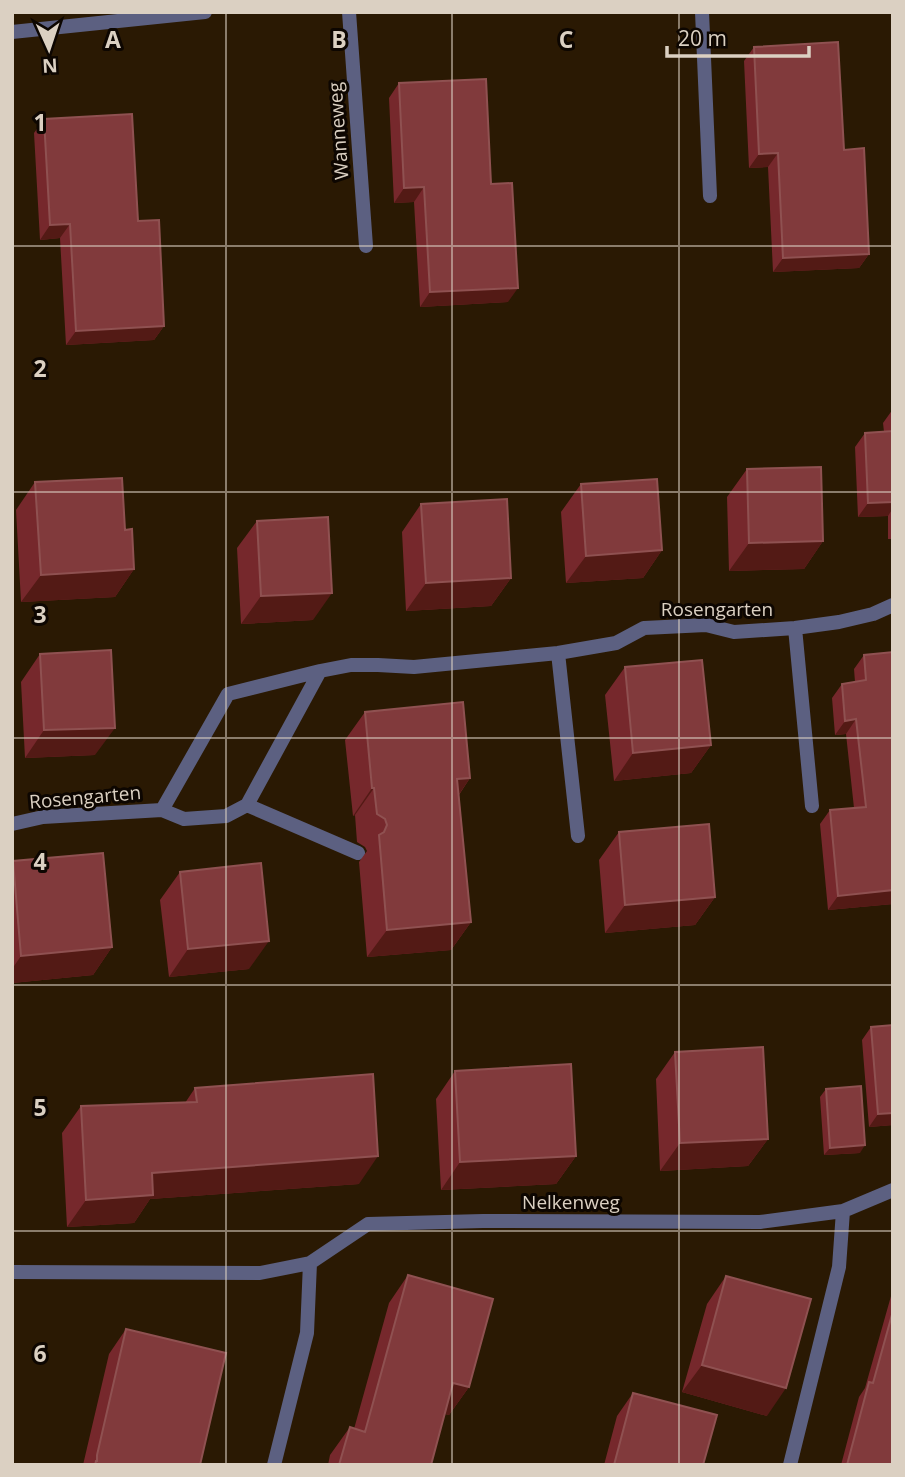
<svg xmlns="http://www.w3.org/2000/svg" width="905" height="1477" font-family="'Open Sans',sans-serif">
  <rect width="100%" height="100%" fill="#2a1903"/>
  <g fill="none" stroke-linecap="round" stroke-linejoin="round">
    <path stroke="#5c6081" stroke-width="14" d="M349 12 366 246
      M702 12 710 196"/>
    <path stroke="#5c6081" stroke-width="14" d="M12 32 205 12
      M795 628 812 806
      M558 653 578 836
      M247 805 358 853
      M162 810 184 819 226 816 247 805 320 671
      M12 824 43 817 162 810 228 694 320 671 351 665H378L414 667 558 653 616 643 644 628 706 625 734 632 795 628 839 622 873 614 893 605
      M12 1272 260 1273 310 1263 368 1224 483 1221 760 1222 843 1211 893 1190
      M274 1465 307 1333 310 1263
      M790 1465 839 1267 843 1211"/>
  </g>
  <path fill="#76282c" d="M754 47 844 150 869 254 859 268 773 272 768 167 749 168 744 61Z
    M399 83 491 184 508 302 420 307 414 202 394 203 389 98Z
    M44 119 138 221 164 326 154 340 66 345 60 238 40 240 34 133Z
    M893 409V539H888V516L858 517 855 447 865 433 884 432 883 423Z
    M747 469 823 541 804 569 729 571 727 497Z
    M35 482 125 530 134 569 115 597 21 602 16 510Z
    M581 484 662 550 643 578 566 583 561 512Z
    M421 504 511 578 491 606 406 611 402 532Z
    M257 521 313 620 241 624 237 548Z
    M893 652V904L828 910 820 824 830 810 854 808 846 734 835 735 832 698 842 684 855 682 854 669 864 655Z
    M40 654 95 755 25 758 21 682Z
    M625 667 711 745 691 773 614 781 605 695Z
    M365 712 470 778 459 795 471 922 451 950 367 957 359 862 367 851 365 847 357 842 355 815 353 816 345 740Z
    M619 832 715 897 695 925 605 933 599 860Z
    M13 861 112 947 93 975 12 983Z
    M180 872 249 969 169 977 160 900Z
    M871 1027 893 1125 869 1127 862 1040Z
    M675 1052 768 1139 748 1166 660 1171 656 1079Z
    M455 1071 576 1156 556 1184 441 1190 436 1099Z
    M195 1088 359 1184 150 1199 134 1223 67 1227 62 1133 81 1106 185 1103Z
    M826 1089 860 1153 824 1155 820 1097Z
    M408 1275 469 1387 449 1415 445 1414 431 1465H328L330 1455 350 1427 354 1429 389 1303Z
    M726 1276 767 1416 682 1392 707 1304Z
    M893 1289V1465H841L859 1397 865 1388Z
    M126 1329 200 1465H83L109 1354Z
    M633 1393 703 1465H604L617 1416Z"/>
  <path fill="#531a15" d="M778 153 768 167 749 168 759 154Z
    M424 187 414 202 394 203 404 188Z
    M70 224 60 238 40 240 50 225Z
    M869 254 859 268 773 272 783 258Z
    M518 288 508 302 420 307 430 292Z
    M164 326 154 340 66 345 76 331Z
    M893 502V508L888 516 858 517 868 503Z
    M823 541 804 569 729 571 749 543Z
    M662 550 643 578 566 583 586 556Z
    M134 569 115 597 21 602 41 575Z
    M511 578 491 606 406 611 426 583Z
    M332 593 313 620 241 624 261 596Z
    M856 719 846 734 835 735 845 721Z
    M115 728 95 755 25 758 44 730Z
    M711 745 691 773 614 781 633 753Z
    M470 778 451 806 457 779Z
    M372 788H374L355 815 353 816Z
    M893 890V904L828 910 838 896Z
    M715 897 695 925 605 933 625 905Z
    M471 922 451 950 367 957 387 930Z
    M269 941 249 969 169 977 188 949Z
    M112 947 93 975 12 983V969L21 956Z
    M893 1113V1125L869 1127 878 1114Z
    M768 1139 748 1166 660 1171 680 1143Z
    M865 1145 860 1153 824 1155 830 1148Z
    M378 1156 359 1184 150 1199 134 1223 67 1227 86 1200 152 1173Z
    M576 1156 556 1184 441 1190 460 1162Z
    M702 1365 786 1388 767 1416 682 1392Z
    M453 1383 469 1387 449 1415 434 1411Z"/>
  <path fill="#813a3c" stroke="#8f5151" stroke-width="2" d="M838 42 844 150 864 148 869 254 783 258 778 153 759 154 754 47Z
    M486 79 491 184 512 183 518 288 430 292 424 187 404 188 399 83Z
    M132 114 138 221 159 220 164 326 76 331 70 224 50 225 44 119Z
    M893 431V502L868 503 865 433Z
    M821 467 823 541 749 543 747 469Z
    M122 478 125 530 132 529 134 569 41 575 35 482Z
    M657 479 662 550 586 556 581 484Z
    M507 499 511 578 426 583 421 504Z
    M328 517 332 593 261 596 257 521Z
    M111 650 115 728 44 730 40 654Z
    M893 652V890L838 896 830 810 866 807 856 719 845 721 842 684 866 680 864 655Z
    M702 660 711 745 633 753 625 667Z
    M463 702 470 778 457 779 471 922 387 930 379 835 384 832 387 825 385 819 377 814 374 788H372L365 712Z
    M709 824 715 897 625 905 619 832Z
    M103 853 112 947 21 956 13 861Z
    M261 863 269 941 188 949 180 872Z
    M893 1025V1113L878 1114 871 1027Z
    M763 1047 768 1139 680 1143 675 1052Z
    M571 1064 576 1156 460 1162 455 1071Z
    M373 1074 378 1156 152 1173 153 1195 86 1200 81 1106 197 1102 195 1088Z
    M861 1086 865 1145 830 1148 826 1089Z
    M408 1275 493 1299 469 1387 453 1383 431 1465H339L350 1427 365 1432Z
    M726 1276 811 1299 786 1388 702 1365Z
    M893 1311V1465H847L869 1382 873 1383Z
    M126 1329 226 1353 200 1465H95L96 1461H97V1455Z
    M633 1393 717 1415 703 1465H614Z"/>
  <path fill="none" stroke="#dbd0c2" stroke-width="2" stroke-opacity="0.55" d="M226 12V1465M452 12V1465M679 12V1465M12 246H893M12 492H893M12 738H893M12 985H893M12 1231H893"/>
  <g text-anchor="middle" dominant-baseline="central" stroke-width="6" stroke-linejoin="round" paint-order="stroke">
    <g font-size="19" fill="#dbd0c2" stroke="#0d0601">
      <text transform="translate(338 131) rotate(-94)">Wanneweg</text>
      <text x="717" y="609">Rosengarten</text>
      <text transform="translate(85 797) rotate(-5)">Rosengarten</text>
      <text x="571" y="1202">Nelkenweg</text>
    </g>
  </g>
  <g font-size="23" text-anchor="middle" font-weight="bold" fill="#dbd0c2" stroke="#0d0601" stroke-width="6" stroke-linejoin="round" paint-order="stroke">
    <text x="113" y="48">A</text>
    <text x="339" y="48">B</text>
    <text x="566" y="48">C</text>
    <text x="40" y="131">1</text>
    <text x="40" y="377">2</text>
    <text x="40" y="623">3</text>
    <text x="40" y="870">4</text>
    <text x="40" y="1116">5</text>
    <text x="40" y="1362">6</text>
  </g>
  <rect width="905" height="1477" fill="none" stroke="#dbd0c2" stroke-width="28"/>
  <g transform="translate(49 49) rotate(177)" stroke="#0d0601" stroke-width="5" paint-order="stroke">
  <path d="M0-5L12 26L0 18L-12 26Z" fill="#dbd0c2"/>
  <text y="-10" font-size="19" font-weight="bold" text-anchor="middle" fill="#dbd0c2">N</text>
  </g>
  <path d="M667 46v10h142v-10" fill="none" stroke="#dbd0c2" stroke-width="3.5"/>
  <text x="678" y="46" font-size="21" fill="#dbd0c2" stroke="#0d0601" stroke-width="5" paint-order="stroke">20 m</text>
</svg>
